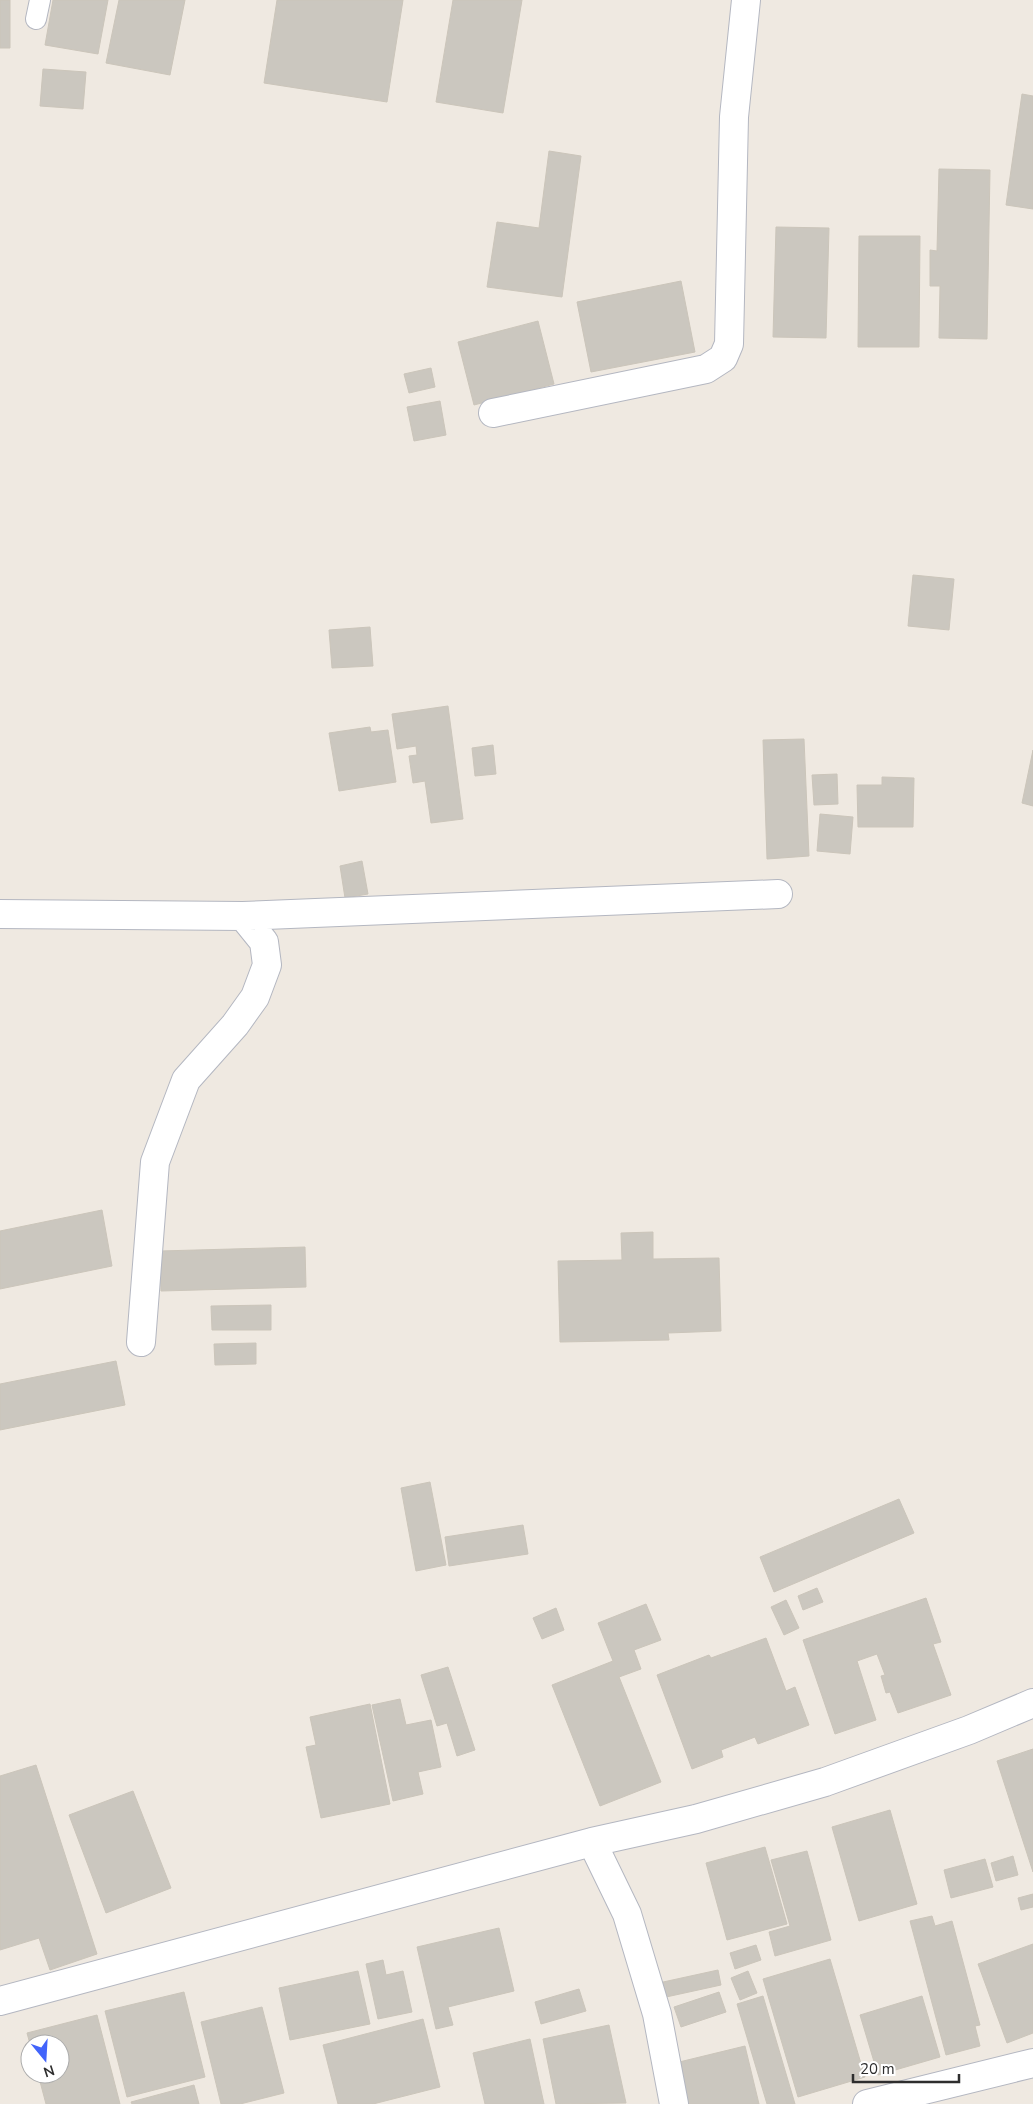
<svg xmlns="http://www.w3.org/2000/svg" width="1033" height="2104" font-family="'Nunito Sans',sans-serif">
  <rect width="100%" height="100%" fill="#efe9e1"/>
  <path fill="#cbc7bf" stroke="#cbc5ba" d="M0 0H10V48H0Z
    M53 0H108L98 54 45 45Z
    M119 0H185L170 75 106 63Z
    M277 0H403L387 102 264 83Z
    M453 0H522L503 113 436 102Z
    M43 69 86 72 83 109 40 106Z
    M1022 94 1033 96V209L1006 205Z
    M549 151 581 156 562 297 487 287 497 222 539 228Z
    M939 169 990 170 987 339 939 338 940 286H930V250L937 251Z
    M776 227 829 228 826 338 773 337Z
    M859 236H920L919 347H858Z
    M681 281 695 352 591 372 577 302Z
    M538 321 554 384 474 405 458 342Z
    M431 368 435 387 409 393 404 374Z
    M440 401 446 435 414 441 407 407Z
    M913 575 954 579 949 630 908 626Z
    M370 627 373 666 332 668 329 630Z
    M448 706 463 819 431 823 425 781 413 783 409 756 417 755 416 746 397 749 392 714Z
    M370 727 371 732 388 730 396 782 339 791 329 733Z
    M804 739 809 856 767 859 763 740Z
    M493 745 496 774 475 776 472 748Z
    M1033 750V806L1022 803Z
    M837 774 838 804 814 805 812 775Z
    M882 777 914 778 913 827H858L857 785H882Z
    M820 814 853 817 850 854 817 851Z
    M362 861 368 894 345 898 340 866Z
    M102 1210 112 1266 0 1289V1231Z
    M653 1232V1259L719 1258 721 1331 668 1333 669 1340 560 1342 558 1261 622 1260 621 1233Z
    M305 1247 306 1287 161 1291 160 1251Z
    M271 1305V1330H212L211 1306Z
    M256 1343V1364L215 1365 214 1344Z
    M116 1361 125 1405 0 1430V1384Z
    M430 1482 446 1565 416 1571 401 1488Z
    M899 1499 914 1533 774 1592 760 1557Z
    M523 1525 528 1554 449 1566 445 1537Z
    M817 1588 823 1602 803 1610 798 1596Z
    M926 1598 941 1642 933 1644 951 1695 898 1713 890 1692 886 1693 881 1676 885 1675 877 1654 857 1661 876 1720 835 1734 803 1640Z
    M786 1600 799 1628 784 1635 771 1607Z
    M646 1604 661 1640 634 1650 641 1669 619 1677 661 1782 600 1806 552 1685 613 1661 598 1623Z
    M556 1608 564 1630 542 1639 533 1618Z
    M766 1638 786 1691 795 1687 809 1725 758 1744 755 1737 721 1750 723 1757 692 1769 657 1675 709 1655 711 1658Z
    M448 1667 475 1750 457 1756 447 1723 437 1726 421 1675Z
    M400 1699 406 1725 431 1720 441 1767 418 1772 423 1794 393 1801 372 1705Z
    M370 1704 390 1804 321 1818 306 1747 316 1745 310 1717Z
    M1033 1749V1872L997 1761Z
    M36 1765 97 1954 50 1970 39 1938 0 1950V1776Z
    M133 1791 171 1888 106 1913 69 1815Z
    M890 1810 917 1904 859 1921 832 1827Z
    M765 1847 787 1924 727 1940 706 1863Z
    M807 1851 831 1940 775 1956 769 1932 790 1926 771 1860Z
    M1013 1856 1018 1875 996 1881 991 1863Z
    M985 1859 993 1887 951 1898 944 1870Z
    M1033 1894V1907L1021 1910 1018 1898Z
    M932 1916 935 1926 952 1921 980 2025 975 2026 980 2046 946 2055 910 1921Z
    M499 1928 514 1991 448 2007 453 2025 436 2029 417 1947Z
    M1033 1944V2033L1007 2043 978 1964Z
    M756 1945 761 1960 735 1969 730 1953Z
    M830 1959 865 2077 798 2097 763 1979Z
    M383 1960 386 1975 403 1971 412 2012 378 2019 366 1964Z
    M718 1970 721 1985 657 1999 654 1984Z
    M358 1971 370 2024 290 2040 279 1988Z
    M748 1971 757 1993 740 2000 731 1978Z
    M579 1989 586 2011 541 2024 535 2002Z
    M184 1992 205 2077 127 2097 105 2011Z
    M719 1992 726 2012 681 2027 674 2007Z
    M763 1996 795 2104H767L737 2004Z
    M922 1996 940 2057 878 2075 860 2015Z
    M262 2007 284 2093 240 2104H221L201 2022Z
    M97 2015 120 2104H46L38 2074H60V2044H30L27 2033Z
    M423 2019 440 2087 373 2104H338L323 2045Z
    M609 2025 626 2103 556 2104 543 2039Z
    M530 2039 544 2104H485L473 2053Z
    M745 2046 759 2104H681L671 2064Z
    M194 2085 199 2104H132L131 2102Z"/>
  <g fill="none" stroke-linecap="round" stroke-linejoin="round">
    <defs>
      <path id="lane" d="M36 19 40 0"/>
      <path id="street" d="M493 413 706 369 723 358 729 344 734 117 746 0
        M0 914 243 916 778 894
        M141 1342 155 1162 186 1080 235 1025 255 997 267 965 264 942 243 916
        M592 1842 627 1914 657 2014 674 2104
        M0 2001 592 1842 696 1819 825 1782 969 1730 1033 1703
        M867 2104 1033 2063"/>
    </defs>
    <use href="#lane" stroke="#b4b7c1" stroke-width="22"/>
    <use href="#street" stroke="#b4b7c1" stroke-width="30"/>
    <use href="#lane" stroke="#fff" stroke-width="20"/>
    <use href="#street" stroke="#fff" stroke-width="28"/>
  </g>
  <g transform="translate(45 2059) rotate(162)"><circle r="24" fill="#ffffff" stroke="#ababab"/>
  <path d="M0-4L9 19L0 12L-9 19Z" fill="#4264fb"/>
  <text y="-8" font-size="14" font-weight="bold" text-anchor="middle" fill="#2e2e2e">N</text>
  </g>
  <path d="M853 2074v8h106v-8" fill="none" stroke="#2e2e2e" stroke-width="2.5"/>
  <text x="860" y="2074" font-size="15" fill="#2e2e2e" stroke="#ffffff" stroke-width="4" paint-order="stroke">20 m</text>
</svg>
